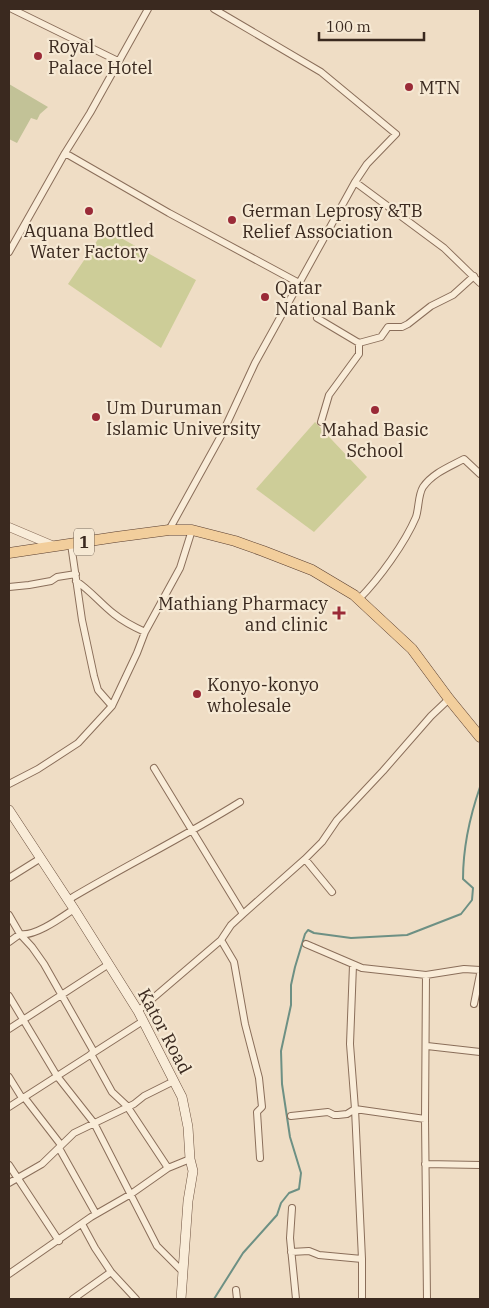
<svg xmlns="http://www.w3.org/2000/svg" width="489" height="1308" font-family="'IBM Plex Serif',serif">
  <rect width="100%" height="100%" fill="#efddc5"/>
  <path fill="#cdcd98" d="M105 229 196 280 161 348 68 284Z
    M315 422 367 477 314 532 256 489Z"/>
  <path fill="#c2c297" d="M9 84 48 107 40 114 37 120 31 118 17 143 9 139Z"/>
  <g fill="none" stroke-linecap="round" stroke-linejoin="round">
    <path stroke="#6d9084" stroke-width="2" d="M214 1299 243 1253 277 1215 281 1203 289 1193 299 1189 301 1173 290 1137 282 1084 281 1051 291 1005V985L295 967 305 934 308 930 314 933 351 938 407 935 461 914 472 900 473 888 463 879C463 849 470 816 480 787"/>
    <defs>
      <path id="minor" d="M12 9 118 61
        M65 153 169 213 299 283
        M355 182 444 248 480 283
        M9 252 65 153 90 113 148 9
        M317 318 359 343 381 337 388 327H402L408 324 431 306 453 295 474 276
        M321 422 329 395 359 354V343
        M169 530 222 434 255 363 355 182 367 164 396 134 321 72 214 9
        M71 544 82 620 94 676 98 690 112 706
        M76 581C90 590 101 604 114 614 124 622 134 627 145 632
        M9 587 29 585 51 581 57 577 76 574
        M359 599C379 579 405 543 416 517 419 508 418 495 423 487 433 473 449 467 464 459L480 474
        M154 768 243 914
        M9 784 38 769 78 743 112 706 137 653 145 632 180 568 192 530
        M305 859 332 892
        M9 878 41 858
        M68 900C125 866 184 837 240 802
        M9 915 20 934 32 947 44 964 94 1052
        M221 940 234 962 245 1024 259 1078 262 1107 257 1112 260 1158
        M9 942 20 934C35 937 62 917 74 909
        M306 944 362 968 426 975 464 969 480 970
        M353 965 350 1044 355 1109 362 1259V1299
        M426 975 425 1119 427 1299
        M9 996 57 1076 94 1123 157 1246 182 1271
        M474 1004 480 974
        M138 1011 221 940 231 925 243 914 305 859 322 842 337 820 383 771 431 716 449 699
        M9 1029 109 964
        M427 1046 480 1052
        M91 1054 112 1092 127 1106 168 1168
        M9 1077 22 1098
        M24 1097 61 1145
        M9 1107 143 1021
        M291 1116 328 1112 334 1115H338L347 1114 355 1109 425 1119
        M59 1148 96 1214
        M425 1164 480 1165
        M9 1165 59 1241
        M9 1183 42 1164 74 1133 134 1104 144 1096 174 1081
        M292 1208 290 1238 296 1299
        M82 1224 95 1248 111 1272 136 1299
        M291 1252 309 1251 319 1255 362 1259
        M9 1274 91 1217 131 1194 168 1168 190 1159
        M236 1290 237 1299
        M73 1299 111 1272"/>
      <path id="tertiary" d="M9 527 54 546"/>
      <path id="secondary" d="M9 810 74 909 138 1011 182 1097 188 1127 190 1159 193 1171 188 1201 181 1299"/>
      <path id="primary" d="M9 553 116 537 169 530H192L235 541 263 551 312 570 354 595 412 649 449 699 480 737"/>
    </defs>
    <use href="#minor" stroke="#8a6e5a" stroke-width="8"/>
    <use href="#tertiary" stroke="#8a6e5a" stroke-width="9"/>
    <use href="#secondary" stroke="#6c503e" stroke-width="10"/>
    <use href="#primary" stroke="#583d2f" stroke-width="11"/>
    <use href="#minor" stroke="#f9ecd8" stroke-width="6"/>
    <use href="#tertiary" stroke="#f9ecd8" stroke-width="8"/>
    <use href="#secondary" stroke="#f9ecd8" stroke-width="9"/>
    <use href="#primary" stroke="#f2ce9c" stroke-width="10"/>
  </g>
  <g fill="#9a2a37" stroke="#f6e9d4" stroke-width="2">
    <circle cx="38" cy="56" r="5"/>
    <circle cx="409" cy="87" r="5"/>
    <circle cx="89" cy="211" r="5"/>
    <circle cx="232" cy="220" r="5"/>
    <circle cx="265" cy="297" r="5"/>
    <circle cx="375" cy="410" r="5"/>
    <circle cx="96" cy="417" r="5"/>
    <path d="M336.5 605.5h5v5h5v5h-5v5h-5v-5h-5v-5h5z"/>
    <circle cx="197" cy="694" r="5"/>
  </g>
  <g text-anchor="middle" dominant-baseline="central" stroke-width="4.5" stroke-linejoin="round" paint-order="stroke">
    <rect fill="#f6e9d4" stroke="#726355" stroke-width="1" x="74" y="528.5" width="20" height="27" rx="4"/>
    <g font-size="16" font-weight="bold" fill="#3a291f">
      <text x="84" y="542">1</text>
    </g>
    <g font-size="18" fill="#3a291f" stroke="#f6e9d4" text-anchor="start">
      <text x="48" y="46">Royal<tspan x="48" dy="21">Palace Hotel</tspan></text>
      <text x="419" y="87">MTN</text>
      <text x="242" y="210">German Leprosy &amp;TB<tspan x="242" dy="21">Relief Association</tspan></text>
      <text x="89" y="230" text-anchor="middle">Aquana Bottled<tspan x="89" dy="21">Water Factory</tspan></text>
      <text x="275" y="287">Qatar<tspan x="275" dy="21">National Bank</tspan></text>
      <text x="106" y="407">Um Duruman<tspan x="106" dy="21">Islamic University</tspan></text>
      <text x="375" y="429" text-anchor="middle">Mahad Basic<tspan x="375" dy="21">School</tspan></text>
      <text x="328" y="603" text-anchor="end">Mathiang Pharmacy<tspan x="328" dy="21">and clinic</tspan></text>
      <text x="207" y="684">Konyo-konyo<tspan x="207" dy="21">wholesale</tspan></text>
    </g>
    <g font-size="18" fill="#3a291f" stroke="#f6e9d4">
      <text transform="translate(165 1031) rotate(62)">Kator Road</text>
    </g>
  </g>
  <rect width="489" height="1308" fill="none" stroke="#3a291f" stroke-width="20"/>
  <path d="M319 32v8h105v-8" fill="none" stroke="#3a291f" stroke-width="2.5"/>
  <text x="326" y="32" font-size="15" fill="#3a291f" stroke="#f6e9d4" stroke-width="4" paint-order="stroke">100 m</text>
</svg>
